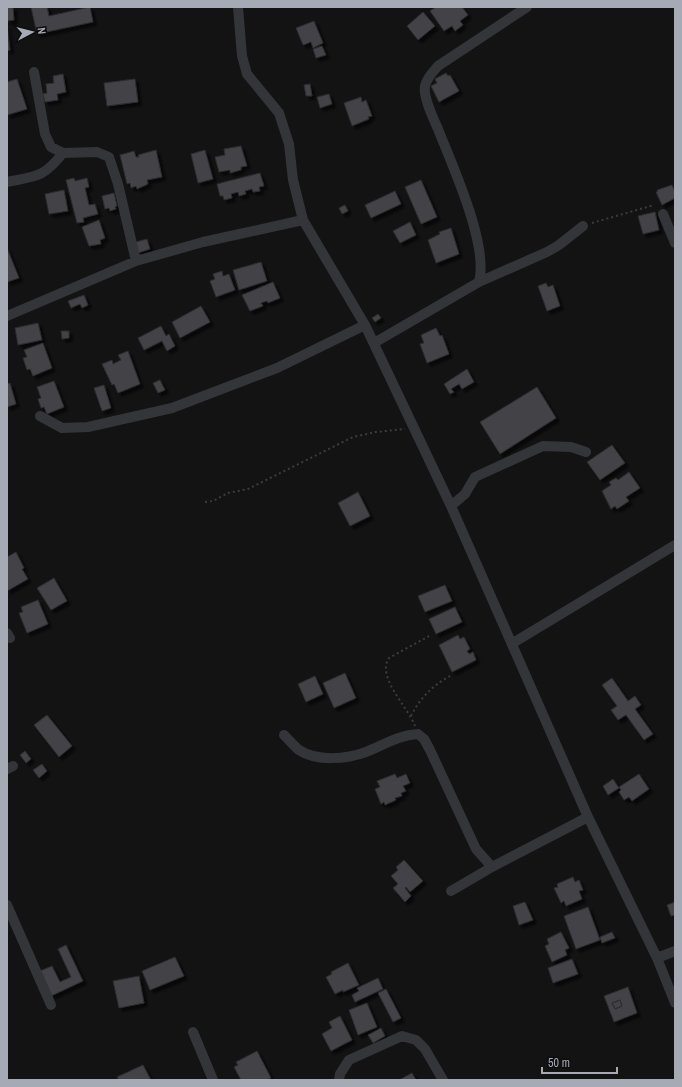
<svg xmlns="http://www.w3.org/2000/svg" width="682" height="1087" font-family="'Archivo Narrow',sans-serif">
  <defs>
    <filter id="shadow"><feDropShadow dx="3.5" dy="3.5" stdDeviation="1" flood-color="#0009"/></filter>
  </defs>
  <rect width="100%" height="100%" fill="#131314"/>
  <path fill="#424347" stroke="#2d2d30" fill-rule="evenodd" filter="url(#shadow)" d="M7 7H13L14 20 7 21Z
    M31 7H47L49 16 90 7 93 22 37 34Z
    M436 7H462L468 15 460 21 463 25 455 31 452 26 444 31 430 11Z
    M423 12 435 26 418 40 407 26Z
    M314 21 323 43 313 48 311 42 303 45 296 28Z
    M7 26 10 50 7 51Z
    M322 46 326 55 316 58 313 49Z
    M446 73 448 76 450 75 459 91 439 102 431 86 437 83 435 79Z
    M63 74 66 92 57 94 58 100 45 102 43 94 47 93 46 84 54 83 53 76Z
    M17 79 27 109 7 115V82Z
    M135 79 138 102 107 106 104 83Z
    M310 84 312 96H306L304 85Z
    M329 94 332 104 320 108 317 97Z
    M361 97 362 102 366 100 372 116 368 117 369 119 352 126 344 103Z
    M241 146 247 166 241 167V170L230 173V170L219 172 215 157 225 155 224 149Z
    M156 150 162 177 147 180 148 184 137 189 136 186 131 188 130 183 127 184 120 155 134 151 136 157H139L138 155Z
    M205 150 213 179 198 183 191 154Z
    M260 173 264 186 259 187 260 191 253 192 252 189 245 191 246 194 239 196 238 192 231 194 232 198 224 200 223 196H220L217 184Z
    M74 178 75 181 87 178 89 187 85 188 89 205 95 204 98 214 83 218 84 222 77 223 66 180Z
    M421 180 437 217 421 224 405 187Z
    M672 185 675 192V198L662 205 656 192 658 191 657 190Z
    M64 190 68 211 49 214 45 194Z
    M395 191 401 204 371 218 365 205Z
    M114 193 117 206 115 207 116 209 110 211 109 208 105 209 102 196Z
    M345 205 348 211 342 214 339 208Z
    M655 212 659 230 643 234 638 216Z
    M99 220 105 238 100 240 101 244 89 246 82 227Z
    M410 222 416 235 400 243 393 231Z
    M451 228 459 254 436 263 428 240 440 234 439 232Z
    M147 239 150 249 138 253 136 242Z
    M7 248 19 278 7 282Z
    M261 262 267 281 239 290 233 270Z
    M222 271 223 276 229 274 235 290 216 297 210 281 215 279 213 274Z
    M273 282 280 298 268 303 267 301 261 303 263 306 250 311 242 295Z
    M546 283 548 287 553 285 560 306 547 311 538 286Z
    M84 295 88 305 82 308 80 304 71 308 68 301Z
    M201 306 210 322 180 338 172 322Z
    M378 314 381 318 375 322 372 318Z
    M38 323 42 340 18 345 15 328Z
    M161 326 166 336 169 334 175 346 167 351 162 341 144 350 138 338Z
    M436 328 440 336 442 335 449 354 427 363 420 344 424 343 421 335Z
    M61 331H69V338L62 339Z
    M43 343 52 368 33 376 30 369 27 370 23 358 27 357 24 350Z
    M128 351 140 384 118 393 114 384 112 385 102 364 112 360 113 364 121 360 118 355Z
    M467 369 474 382 462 389 459 384 451 389 454 392 450 394 444 384Z
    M160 380 165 390 158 393 153 383Z
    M54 381 64 407 47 414 44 407 41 408 38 399 41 398 37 387Z
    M10 383 16 404 7 407V384Z
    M104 385 111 408 102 411 94 388Z
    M537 387 556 418 500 454 480 422Z
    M612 445 625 463 600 480 587 462Z
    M629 472 640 488 626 497 629 501 617 509 615 506 611 509 602 491 611 485 609 482 616 478 618 480Z
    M358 492 370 516 350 526 338 503Z
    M16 552 24 568 22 569 28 579 7 591V557Z
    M54 578 67 601 51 610 37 588Z
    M445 585 452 601 425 612 418 596Z
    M38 600 48 624 27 633 19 613 23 612 21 607Z
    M455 607 462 622 436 634 429 619Z
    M458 635 460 639 464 637 470 649 467 651 469 654 473 652 476 660 452 672 439 645Z
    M345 673 356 698 334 708 323 683Z
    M315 676 323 694 306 702 298 684Z
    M612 678 628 701 635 696 641 705 635 709 653 734 644 740 626 715 618 720 611 710 617 706 602 685Z
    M47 715 72 746 59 757 34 725Z
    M25 751 31 759 26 763 20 755Z
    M42 764 47 771 39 778 33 770Z
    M395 774 397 778 406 774 410 783 403 786 406 791 401 793 402 796 395 798 396 800 385 805 384 802 381 804 375 789 380 787 377 781Z
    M639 774 649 789 632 801 629 797 624 800 619 792 621 790 619 787Z
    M613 779 619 788 608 795 603 786Z
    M404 860 423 881 410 892 406 887 405 888 411 896 405 902 393 888 398 884 391 876 398 870 396 867Z
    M573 877 575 882 579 880 583 890 579 891 582 899 566 906 564 901 561 903 554 888 558 887 557 884Z
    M525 902 533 920 519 925 513 906Z
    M675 902V915L671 916 667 905Z
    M588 907 600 940 576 949 564 916Z
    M561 932 569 948 565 950 567 955 552 962 545 946 549 944 547 939Z
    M612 932 615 938 602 943 600 937Z
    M66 945 83 981 51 996 40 971 52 966 60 982 71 977 58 949Z
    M175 957 184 976 150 990 142 971Z
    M572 959 578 974 553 983 548 968Z
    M348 963 359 985 343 992V990L335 994 326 977 332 974 331 972Z
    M139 976 144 1003 119 1008 113 981Z
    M378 978 383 989 355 1002 352 995 359 991 357 988Z
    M628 987 637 1013 614 1022 604 996ZM620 1000 622 1006 615 1009 612 1003Z
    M386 989 401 1018 393 1022 378 993Z
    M620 1000 622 1006 615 1009 612 1003Z
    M367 1003 377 1027 358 1035 349 1010Z
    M340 1016 352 1040 331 1051 322 1034 332 1028 329 1022Z
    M381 1028 385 1036 373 1043 368 1035Z
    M257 1051 271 1078 267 1080H241L234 1067 238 1065 236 1062Z
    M143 1065 151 1080H119L117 1077Z
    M412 1073 416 1080H399Z"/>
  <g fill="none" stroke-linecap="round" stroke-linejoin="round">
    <path stroke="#3a3c40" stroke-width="2" stroke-dasharray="2 3" stroke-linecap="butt" d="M592 223 654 205
      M205 502 213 501 228 493 248 489 353 437 376 432 405 429
      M411 716C420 698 432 686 450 676
      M415 726C408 707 376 677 389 658L429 636"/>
    <path stroke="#343539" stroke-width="10" d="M238 7 242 56 247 74 279 113 289 144 293 180 303 220
      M34 72 45 134 51 147 63 153 97 152 109 157 118 184 136 261
      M7 182C37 176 43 178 63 153
      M663 214 675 243
      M479 282 547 252 559 245 583 226
      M7 316 136 261 203 242 303 220 365 325 451 506 588 817 657 958 675 1003
      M374 343 479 282C489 245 452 165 438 129 433 118 423 97 425 86 427 77 433 72 438 66L527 7
      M40 416 62 428 88 427 172 408 277 368 365 325
      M451 506 465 494 475 477 543 446 571 447 586 452
      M7 633 10 638
      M513 643 675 545
      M284 735C289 740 294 746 299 750 317 762 347 759 366 752 384 745 398 735 418 734L424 739 430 750 476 849 492 867
      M7 769 13 766
      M451 891 492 867 588 817
      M7 905 51 1005
      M657 958 675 951
      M193 1032 213 1080
      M339 1080 340 1074 349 1060 402 1036 416 1040 425 1049 443 1080"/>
  </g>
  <rect width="682" height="1087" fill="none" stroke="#a6aab4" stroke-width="16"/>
  <g transform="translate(32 32) rotate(83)" stroke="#0e0e0f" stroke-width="3" paint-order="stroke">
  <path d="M0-3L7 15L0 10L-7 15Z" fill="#a6aab4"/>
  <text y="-6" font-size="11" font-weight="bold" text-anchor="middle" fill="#a6aab4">N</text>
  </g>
  <path d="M542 1067v6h75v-6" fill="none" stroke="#a6aab4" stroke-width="2"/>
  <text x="548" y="1067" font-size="12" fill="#a6aab4" stroke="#0e0e0f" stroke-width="3" paint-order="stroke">50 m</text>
</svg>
